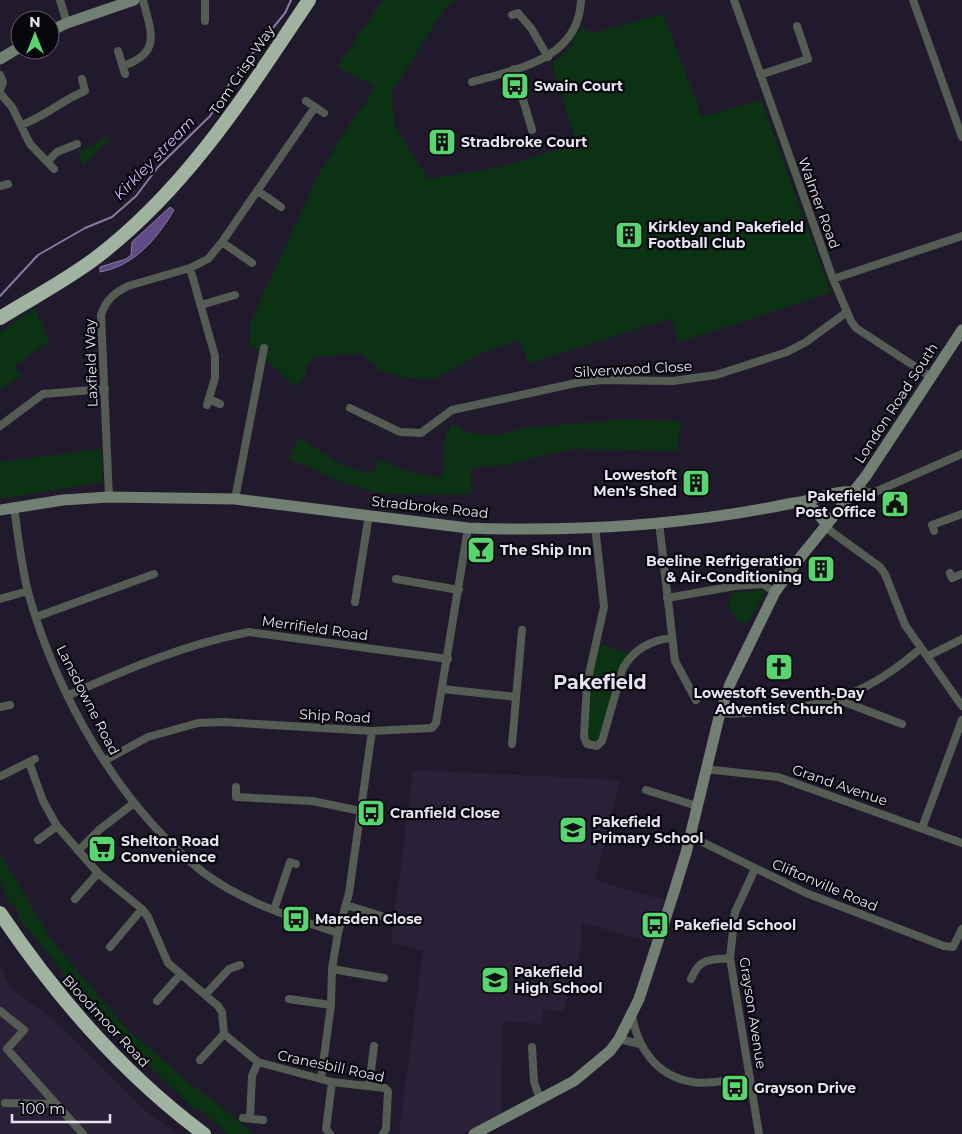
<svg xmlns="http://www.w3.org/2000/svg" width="962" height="1134" font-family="Montserrat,sans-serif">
  <rect width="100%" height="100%" fill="#201a2c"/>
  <path fill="#2a2139" d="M413 770 620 780 595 880 664 900 651 942 582 923 581 947 563 1011 543 1010 542 1024 503 1021 501 1114 463 1134H399L423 950 391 943Z
    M0 964 10 988 50 1017 142 1108 177 1134H0Z"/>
  <path fill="#0a3213" d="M383 0H455L446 6 391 93 395 126 428 179 496 168 577 144 552 64 568 49 582 27 592 33 663 14 702 117 761 100 831 292 679 342 671 318 528 364 520 340 481 353 434 379 406 378 382 371 360 353 315 357 306 367 305 378 294 386 249 342 251 321 321 170 359 110 369 99 375 86 337 67Z
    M104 137 111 138 83 166 78 151 96 145Z
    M35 308 49 341 14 366 22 375 0 390V332Z
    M618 420 682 421 676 451 573 449 503 465 471 468V495C436 493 398 498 364 489 338 483 315 467 289 460L299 438 346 467 369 473 374 470 380 459 406 471 441 478C449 453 438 446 452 423L465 432 496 436 524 428Z
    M101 449 103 482 0 499V462Z
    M762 589 765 593 748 623 737 620 728 605 733 593Z
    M599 643 629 655 599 742 590 744 586 735 589 679Z
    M0 854 52 941 125 1027 189 1083 223 1108 254 1134H228L202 1111 191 1106 120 1038 106 1029 81 996 62 983 64 978 62 971 18 917 17 907 10 903 0 882Z"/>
  <path fill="#624c85" stroke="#8a79a5" d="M170 207 174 210C157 239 134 266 100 272V267L126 259 131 255 132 242Z"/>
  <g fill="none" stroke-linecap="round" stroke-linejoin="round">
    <path stroke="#8a79a5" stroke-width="2" d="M0 296 38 255 85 228 112 217 136 196 158 167 210 116 234 76 285 13 291 0"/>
    <path stroke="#545c54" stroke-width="8" d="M60 0 67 23
      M734 0 833 279 851 321 856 328 931 377
      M913 0 962 137
      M512 15 518 13 531 28 548 57
      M205 21V0
      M118 51 125 74
      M123 66C162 53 151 32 143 0
      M514 69 532 130
      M0 75 3 82 0 91
      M760 75 808 59 797 26
      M472 82C518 69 579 59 581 0
      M0 93 12 107 30 144 54 169
      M306 101 315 107
      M21 125C45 117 62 100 85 91L82 79
      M47 162 57 152 77 144
      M0 186 8 184
      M258 191 281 207
      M222 242 252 263
      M190 268 215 356V378L207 405
      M833 279 962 236
      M201 305 235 295
      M209 399 220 404
      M350 408 400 432 421 433 452 410 576 383 601 380 673 381 716 375 787 352 806 342 847 312
      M0 426 43 394 105 389
      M859 486 866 492H875L962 454
      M109 497 101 315C106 300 114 293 128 286L190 268 208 259 222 242 315 107 324 113
      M235 499 264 348
      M14 507C18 535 21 564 28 592 57 696 119 806 204 873 243 902 293 918 338 933
      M659 522 675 661 696 700
      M595 526 604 607 587 683 584 737 587 744 597 746 602 741 623 668C634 649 650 640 672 638
      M825 527 880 567 885 574 905 625 962 706
      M934 531 932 525 962 514
      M950 573 952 578 962 574
      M396 579 459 590
      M667 598 735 586 763 584 775 592
      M0 599 28 591
      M355 602 369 515
      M36 617 154 574
      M928 656 962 639
      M442 689 516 697
      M69 695C127 669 186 644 249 632L448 659
      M839 700 902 724
      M0 707 10 705
      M720 713C735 715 750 713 765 711 833 705 869 693 921 648
      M512 744 522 630
      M104 761 148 737 198 723 223 722 372 731 432 728 436 723 468 528
      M29 762 43 801 57 826 98 873 142 909 148 917 168 963 218 1006 222 1012 224 1034 258 1062 332 1082 385 1088 388 1091 386 1129 383 1134
      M705 769 778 777 962 843
      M1 776 35 759
      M236 787V797L312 801 361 811
      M646 790 697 806
      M922 828 962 720
      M690 836 806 893 944 946 953 947 962 929
      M38 840 57 826
      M78 851 99 830 134 803
      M755 869 735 912 730 958 759 1134
      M75 899 98 873
      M346 905 391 919
      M274 910 290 862 296 864
      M110 947 142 909
      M332 969 384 978
      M691 979C700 957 710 960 730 958
      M206 994 229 969 240 965
      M289 999 331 1005
      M157 1001 180 975
      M0 1011 24 1030 7 1049 83 1134
      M632 1016C638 1049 657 1076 692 1082 711 1085 732 1079 750 1077
      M619 1039 640 1044
      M532 1047 534 1082 540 1099
      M200 1060 224 1034
      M321 1079 331 1005 332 969 338 933 349 893 372 731
      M369 1086 374 1046
      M5 1103 56 1104
      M243 1118 263 1120
      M250 1118 252 1076 258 1062
      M330 1134 326 1129 332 1082"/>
    <path stroke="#727f73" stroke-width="11" d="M50 31 67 23 134 0
      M0 59 20 47
      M806 503 816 511 827 525
      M0 510 63 500 109 497 235 499 468 528C576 532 687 525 793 503 813 501 833 490 855 492
      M474 1134 574 1081 610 1051 619 1039 639 999 673 895 686 853 720 713 730 684 775 592 799 559 866 476 962 330"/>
    <path stroke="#9fb3a0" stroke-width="14" d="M0 318C32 298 67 280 97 257 188 187 246 94 309 0
      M0 913C57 998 122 1073 204 1134"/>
  </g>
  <defs>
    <symbol id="bus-square" viewBox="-11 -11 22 22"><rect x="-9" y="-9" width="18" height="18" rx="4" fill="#59d56f" stroke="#09070e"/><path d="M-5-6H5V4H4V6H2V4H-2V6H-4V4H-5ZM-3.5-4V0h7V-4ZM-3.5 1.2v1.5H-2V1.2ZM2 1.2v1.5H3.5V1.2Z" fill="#111"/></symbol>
    <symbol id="building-square" viewBox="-11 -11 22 22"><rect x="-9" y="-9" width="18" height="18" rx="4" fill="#59d56f" stroke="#09070e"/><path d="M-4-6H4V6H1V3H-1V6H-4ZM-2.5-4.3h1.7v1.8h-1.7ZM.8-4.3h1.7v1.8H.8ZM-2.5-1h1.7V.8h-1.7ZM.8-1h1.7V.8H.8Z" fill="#111"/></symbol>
    <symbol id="civic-square" viewBox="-11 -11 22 22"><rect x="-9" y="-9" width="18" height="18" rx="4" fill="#59d56f" stroke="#09070e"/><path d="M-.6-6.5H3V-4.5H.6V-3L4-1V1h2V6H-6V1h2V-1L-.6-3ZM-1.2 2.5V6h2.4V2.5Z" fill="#111"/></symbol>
    <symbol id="bar-square" viewBox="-11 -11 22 22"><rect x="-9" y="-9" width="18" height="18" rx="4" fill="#59d56f" stroke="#09070e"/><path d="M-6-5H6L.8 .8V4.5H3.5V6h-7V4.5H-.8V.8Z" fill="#111"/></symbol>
    <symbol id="church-square" viewBox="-11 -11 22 22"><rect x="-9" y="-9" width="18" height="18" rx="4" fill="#59d56f" stroke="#09070e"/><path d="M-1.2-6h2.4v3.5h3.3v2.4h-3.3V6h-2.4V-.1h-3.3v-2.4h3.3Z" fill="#111"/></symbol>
    <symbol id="school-square" viewBox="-11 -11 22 22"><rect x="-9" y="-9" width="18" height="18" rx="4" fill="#59d56f" stroke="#09070e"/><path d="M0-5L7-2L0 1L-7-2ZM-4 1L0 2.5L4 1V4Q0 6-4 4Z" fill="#111"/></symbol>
    <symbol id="supermarket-square" viewBox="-11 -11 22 22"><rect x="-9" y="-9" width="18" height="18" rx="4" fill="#59d56f" stroke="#09070e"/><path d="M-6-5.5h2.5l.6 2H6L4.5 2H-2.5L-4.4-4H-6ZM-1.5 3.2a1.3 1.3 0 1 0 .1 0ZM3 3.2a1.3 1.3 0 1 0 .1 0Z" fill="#111"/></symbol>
  </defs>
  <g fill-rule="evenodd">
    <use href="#bus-square" x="499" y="70" width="32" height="32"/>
    <use href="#building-square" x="426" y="126" width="32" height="32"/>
    <use href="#building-square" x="613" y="219" width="32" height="32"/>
    <use href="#building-square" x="680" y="467" width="32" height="32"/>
    <use href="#civic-square" x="879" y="488" width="32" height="32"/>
    <use href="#bar-square" x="465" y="534" width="32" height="32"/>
    <use href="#building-square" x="805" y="553" width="32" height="32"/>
    <use href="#church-square" x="763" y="651" width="32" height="32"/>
    <use href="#bus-square" x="355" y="797" width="32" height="32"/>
    <use href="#school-square" x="557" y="814" width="32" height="32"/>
    <use href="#supermarket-square" x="86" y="833" width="32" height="32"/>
    <use href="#bus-square" x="280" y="903" width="32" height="32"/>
    <use href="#bus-square" x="639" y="909" width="32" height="32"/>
    <use href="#school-square" x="479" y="964" width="32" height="32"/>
    <use href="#bus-square" x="719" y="1072" width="32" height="32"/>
  </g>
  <g text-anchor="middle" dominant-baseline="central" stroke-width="4.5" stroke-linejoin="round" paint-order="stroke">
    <g font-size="14" fill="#e7e3f0" stroke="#09070e">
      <text transform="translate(242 70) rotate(-56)">Tom Crisp Way</text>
      <text transform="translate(819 203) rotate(70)">Walmer Road</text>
      <text transform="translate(91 363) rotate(-92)">Laxfield Way</text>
      <text transform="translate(633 369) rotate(-3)">Silverwood Close</text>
      <text transform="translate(896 403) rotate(-57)">London Road South</text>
      <text transform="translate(430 507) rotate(6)">Stradbroke Road</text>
      <text transform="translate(315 628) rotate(8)">Merrifield Road</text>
      <text transform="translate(88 700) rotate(63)">Lansdowne Road</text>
      <text transform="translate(335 716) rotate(3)">Ship Road</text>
      <text transform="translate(840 785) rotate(19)">Grand Avenue</text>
      <text transform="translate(825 885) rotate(23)">Cliftonville Road</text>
      <text transform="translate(753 1013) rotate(81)">Grayson Avenue</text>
      <text transform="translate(106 1021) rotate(47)">Bloodmoor Road</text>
      <text transform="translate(331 1066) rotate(12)">Cranesbill Road</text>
    </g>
    <g font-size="14" font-weight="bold" fill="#e7e3f0" stroke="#09070e" text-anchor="start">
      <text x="534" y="86">Swain Court</text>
      <text x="461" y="142">Stradbroke Court</text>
      <text x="648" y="227">Kirkley and Pakefield<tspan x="648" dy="16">Football Club</tspan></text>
      <text x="677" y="475" text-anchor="end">Lowestoft<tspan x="677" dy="16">Men's Shed</tspan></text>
      <text x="876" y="496" text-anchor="end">Pakefield<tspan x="876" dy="16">Post Office</tspan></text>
      <text x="500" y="550">The Ship Inn</text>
      <text x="802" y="561" text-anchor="end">Beeline Refrigeration<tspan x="802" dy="16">&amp; Air-Conditioning</tspan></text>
      <text x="779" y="693" text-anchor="middle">Lowestoft Seventh-Day<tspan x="779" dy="16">Adventist Church</tspan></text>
      <text x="390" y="813">Cranfield Close</text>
      <text x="592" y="822">Pakefield<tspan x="592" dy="16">Primary School</tspan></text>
      <text x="121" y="841">Shelton Road<tspan x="121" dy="16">Convenience</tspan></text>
      <text x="315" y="919">Marsden Close</text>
      <text x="674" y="925">Pakefield School</text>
      <text x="514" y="972">Pakefield<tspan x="514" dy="16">High School</tspan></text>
      <text x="754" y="1088">Grayson Drive</text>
    </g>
    <g font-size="15" font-style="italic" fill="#d1b8fd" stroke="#09070e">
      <text transform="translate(154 158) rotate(-46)">Kirkley stream</text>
    </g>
    <g font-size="19" font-weight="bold" fill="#e7e3f0" stroke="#09070e">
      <text x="600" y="682">Pakefield</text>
    </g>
  </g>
  <g transform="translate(35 35)"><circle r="24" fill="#09070e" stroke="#625f68"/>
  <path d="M0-4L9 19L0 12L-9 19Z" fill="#59d56f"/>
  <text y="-8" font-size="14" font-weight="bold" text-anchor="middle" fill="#e7e3f0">N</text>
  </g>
  <path d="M12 1114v8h98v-8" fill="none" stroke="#e7e3f0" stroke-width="2.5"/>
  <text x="20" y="1114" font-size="15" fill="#e7e3f0" stroke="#09070e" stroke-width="4" paint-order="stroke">100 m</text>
</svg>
